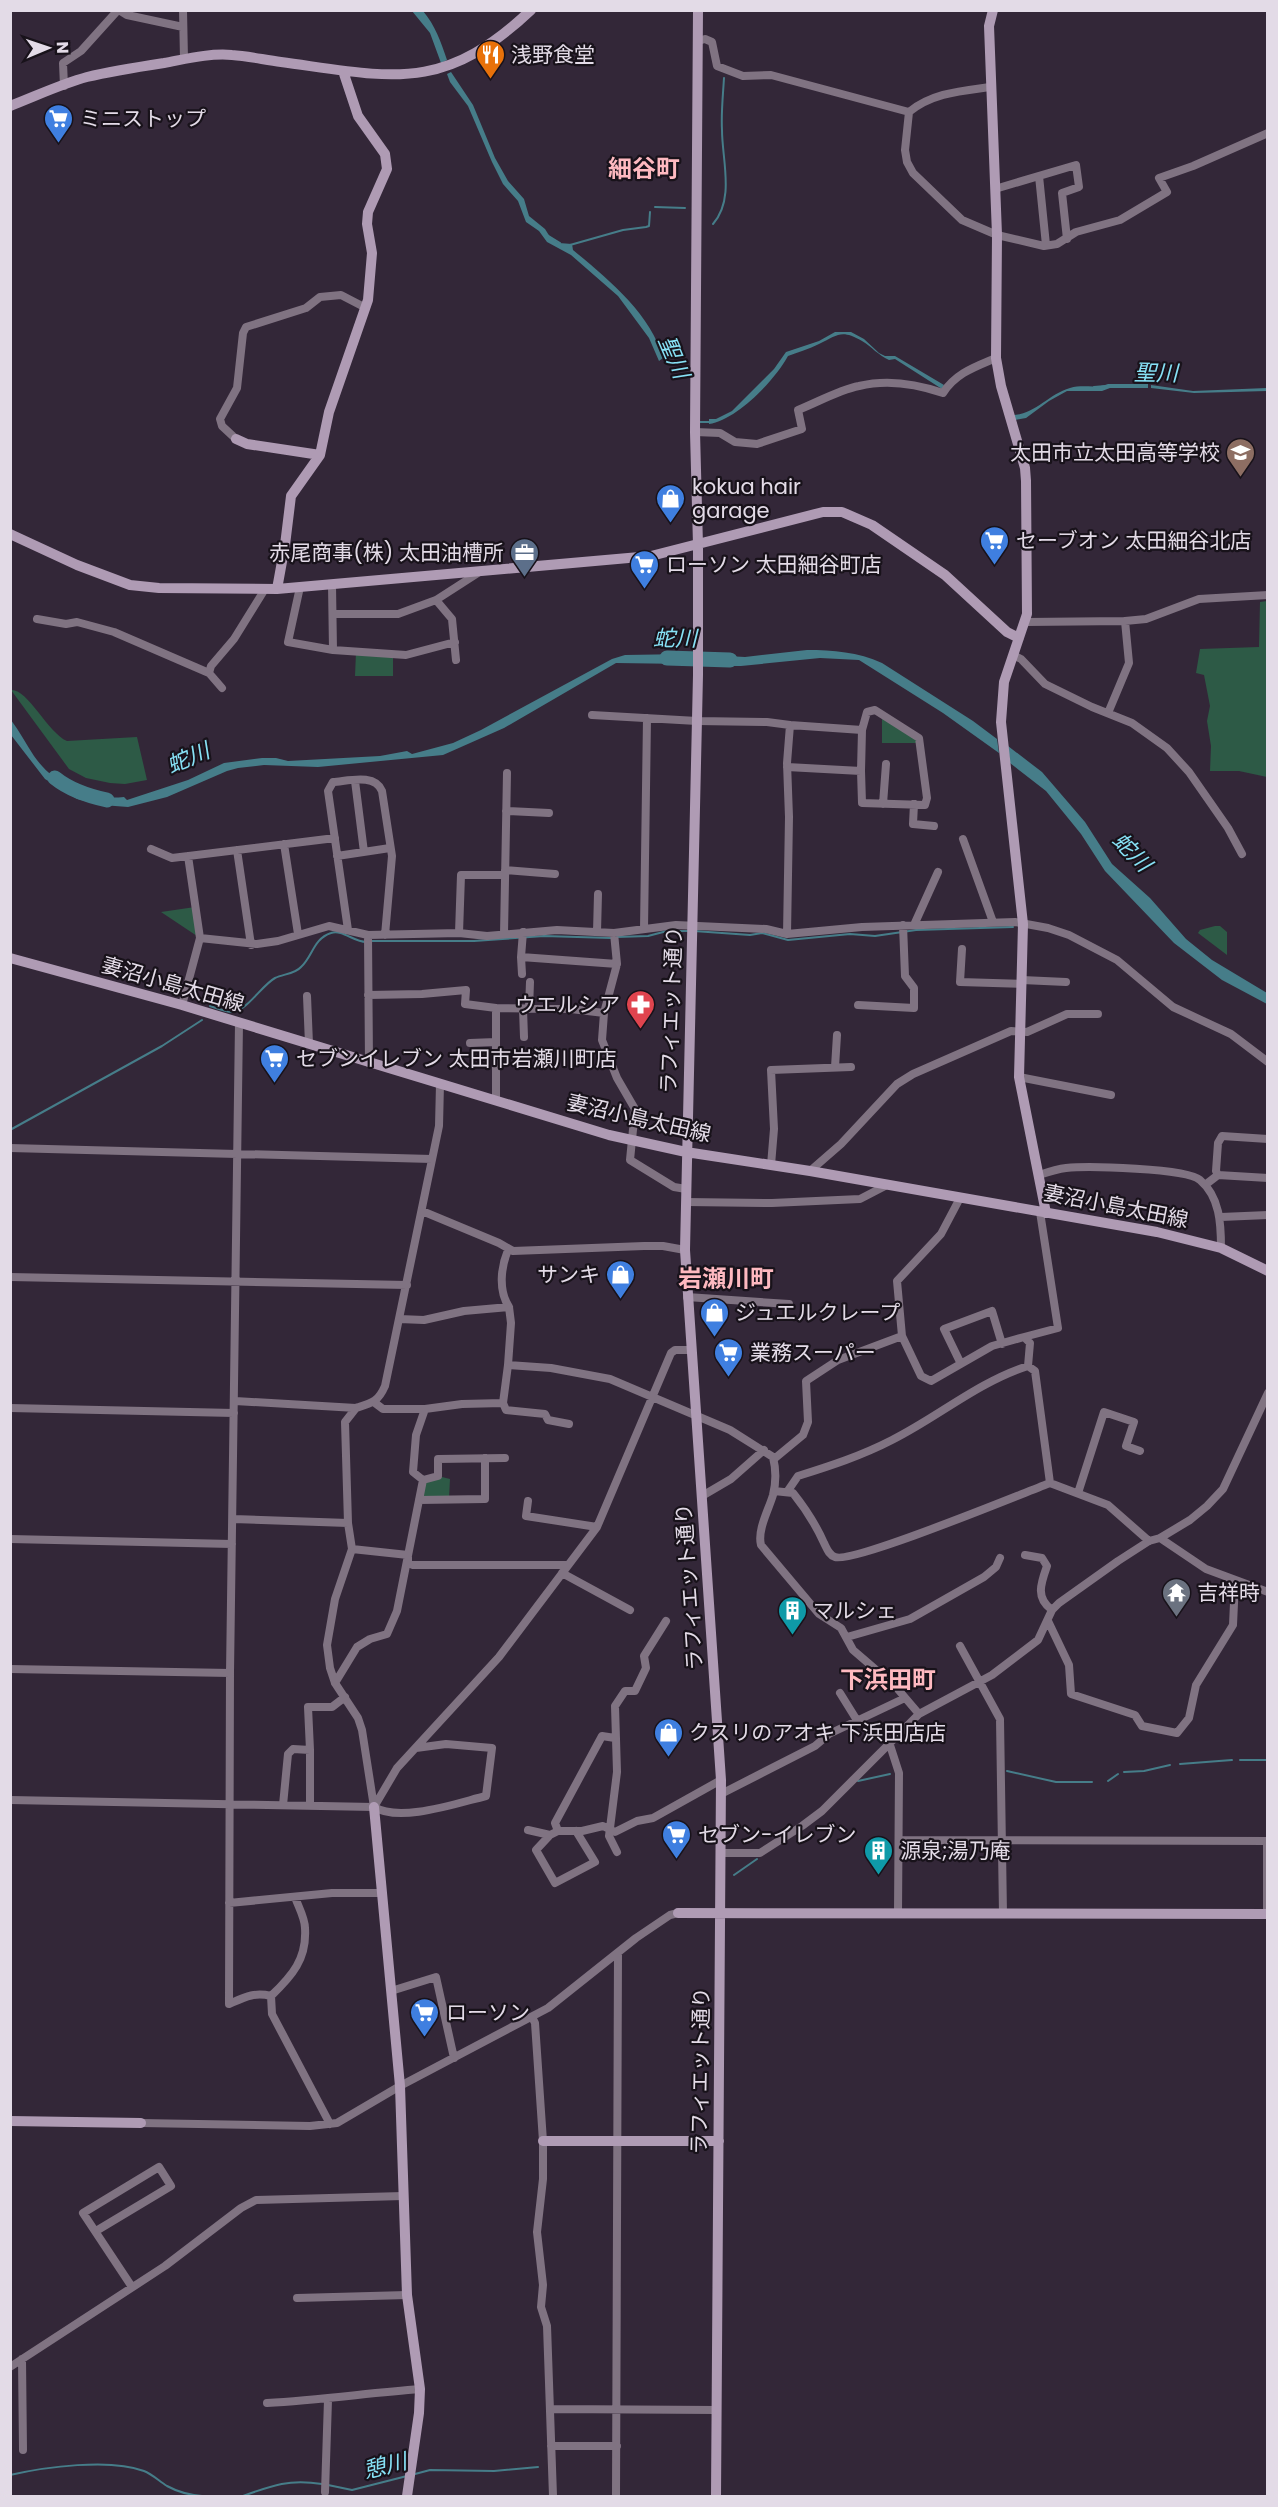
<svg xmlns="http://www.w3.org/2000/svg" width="1278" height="2507" font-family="Poppins,'Noto Sans JP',sans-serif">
  <rect width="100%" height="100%" fill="#332738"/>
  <path fill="#2d5a46" d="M1267 601V777L1239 771H1210L1211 746 1207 721 1210 706 1204 675 1196 673 1200 649 1259 647 1260 602Z
    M356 652 393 655V676H355Z
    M11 690C28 689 48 733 67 741L137 737 147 780 125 784 110 783 86 778 69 769Z
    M882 715 920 743H882Z
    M195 907 200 938 161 912Z
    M1215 926H1220L1227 932V955L1198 933 1200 930Z
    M438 1476 450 1479 449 1499 419 1500 423 1480Z"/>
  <path fill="#467d89" d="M412 11H423C435 25 441 42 447 60L441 63 430 33Z
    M451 72 473 105 495 158 508 181 524 199 529 216 545 229 550 237 559 243 572 244 573 250C608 279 651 314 663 358L659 361 649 338 618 296 571 255 547 242 539 231 526 222 518 201 503 184 492 162 468 106 450 82 447 74Z
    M835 332H851L864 339 879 353 885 356H895L944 385 942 389 895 359 889 360C878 355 872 347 862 341 841 329 838 335 819 344 809 349 798 352 788 356 775 380 737 420 709 424V419H716L732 411 774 369 786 352 819 341Z
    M1108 384H1148V388H1110L1102 391H1067L1049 401 1026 418 1015 420 1014 415C1035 414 1049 394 1070 388 1083 384 1096 389 1108 384Z
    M1151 385 1193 391 1267 388V391L1194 393 1151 388Z
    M807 650C833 650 858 652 882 663L973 721 997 739 999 753 943 713 859 660 820 658 741 666H709V655L745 657Z
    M686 654V664L616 663 504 728 443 755 318 767 264 765 238 768 227 771 167 797 128 807 102 805 77 799 45 779 11 735V720C20 732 26 744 34 756 54 785 89 801 124 797L127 800 188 780 224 763 262 758H276L288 761 380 756 407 751 412 754 453 743 481 730 612 659 625 655Z
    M1008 746 1042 772 1085 822 1112 864 1150 898 1186 939 1212 960 1267 993V1004L1222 980 1174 943 1105 871 1081 834 1046 791 1010 763Z"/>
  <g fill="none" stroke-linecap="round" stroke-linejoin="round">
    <path stroke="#467d89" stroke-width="2" d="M655 207 685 208
      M713 224C735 199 722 160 722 130 721 113 723 95 724 78
      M547 235 560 243
      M570 245 623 230 646 227 649 226 650 212
      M1094 387 1106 386
      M699 422H711
      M694 931 750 935 762 933 788 940 850 934 875 936 916 930 1013 927
      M617 937 648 936 667 931H689
      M372 941H474L544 936 611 938
      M210 1006C216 1008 226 1012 232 1012 246 1012 262 985 275 978 283 974 295 974 301 967 313 956 313 939 331 933 342 929 354 942 366 942
      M10 1130 162 1046 202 1020
      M1240 1760H1268
      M1180 1764 1232 1760
      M1007 1771 1056 1782H1092
      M1124 1772 1144 1771 1170 1765
      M858 1781 890 1774
      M1108 1781 1118 1774
      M734 1875 757 1859
      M415 2474 430 2470 494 2471 538 2467
      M10 2475C45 2467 110 2458 144 2471 152 2474 159 2481 167 2486 178 2492 189 2495 202 2496
      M328 2485 352 2490 407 2476
      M243 2496C273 2485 289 2479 322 2484"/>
    <path stroke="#467d89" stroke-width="15" d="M667 658 730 660
      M55 778C70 790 88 796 107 800"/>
    <path stroke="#807382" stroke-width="8" d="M119 10 127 15 183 27
      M183 10 184 59
      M698 41 705 39 712 42 717 66 743 76 771 75 909 112
      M64 86 63 63 81 51 118 10
      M990 87C961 91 932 93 909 112L905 150 907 162 913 173 962 220 997 235 1044 246 1057 244 1076 232 1120 220 1167 192 1159 178 1193 166 1268 133
      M1039 176 1046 245
      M995 189 1076 165 1079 187 1062 193 1067 239
      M695 432 720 433 735 442 757 444 802 429 798 410C818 402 839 390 859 386 887 379 917 384 943 393 956 373 975 367 996 358
      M236 439 222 426 220 419 237 388 243 333 246 327 306 308 320 297 341 295 366 308
      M300 587 288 642 333 650 332 585
      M436 600 452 619 456 660
      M334 614H398L436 600 478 573
      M37 619 66 624 77 622 114 632 209 673 222 688
      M1026 622 1125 621 1146 619 1199 599 1268 595
      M333 650 406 655 455 642
      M1013 655 1021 659 1045 684 1092 707 1132 723 1167 748 1189 772 1228 828 1242 854
      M209 673 211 666 234 639 265 589
      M1108 713 1129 663 1125 621
      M592 715 697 721 767 722 790 725 787 763 789 817 787 934
      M787 767 861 771 862 730 790 725
      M861 771 862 803 925 805 927 798 919 738 875 710 867 712 862 730
      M355 781 364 852
      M883 804 886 764
      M914 804 913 824 934 826
      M506 811 549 813
      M963 839 993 922
      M284 844 298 934
      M151 849 172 858 335 838
      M237 850 251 945
      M337 856 390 848
      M505 870 555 874
      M914 925 938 872
      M644 929 647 718
      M348 930 328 791 333 782C348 781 375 773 382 791L392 856 385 935
      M597 932 598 894
      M459 933 461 875H505
      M614 933 617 964 604 1013 602 1040 617 1078 635 1109 630 1160 674 1187 686 1189
      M504 934 507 773
      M368 935 369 1063
      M200 938 257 944 278 941 329 926 368 935 459 933 487 936 557 930 614 933 676 925 766 929 787 934 862 927 1015 922 1048 928 1069 935 1117 960 1173 1007 1231 1034 1268 1062
      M962 949 960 982 1022 984
      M521 957 523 932
      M522 974 521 957 617 964
      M1022 980 1066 982
      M368 995 422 994 466 990 465 1004 496 1008
      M307 996 309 1044
      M182 1005 200 938 188 856
      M858 1005 914 1008V988L905 976 903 925
      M523 1009 524 1037
      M529 1009 530 982
      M239 1023 230 1673 229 2004C245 1997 254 1992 271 1996
      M470 1043 496 1042
      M835 1067 837 1035
      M1019 1077 1111 1095
      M496 1101V1008L571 1009 604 1013
      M10 1148 432 1159
      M771 1165 774 1129 771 1070 851 1067
      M810 1171 841 1144 897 1084 913 1074 1011 1031 1027 1032 1067 1014H1098
      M1039 1175C1048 1172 1057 1169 1066 1168 1087 1166 1187 1168 1200 1180 1220 1197 1221 1224 1221 1248
      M1218 1175 1216 1171 1218 1143 1222 1136 1268 1139
      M1205 1185 1218 1175 1268 1178
      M960 1198 941 1234 897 1281 902 1336 921 1376 931 1381 992 1346 1024 1337 1030 1343 1028 1366
      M686 1202 772 1203 860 1199 887 1185
      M422 1211 499 1243 513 1251 644 1246H663L685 1250
      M1221 1217 1268 1215
      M508 1250C501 1267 498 1290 509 1307
      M10 1277 407 1285
      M687 1297 789 1304
      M399 1319 424 1320 464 1311 509 1307 511 1323 508 1365 551 1368 610 1379 730 1430 773 1457C776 1469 776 1483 773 1495 769 1509 757 1530 761 1545L819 1614 841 1628 853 1650 896 1687 919 1714
      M1024 1337 1058 1328 1040 1212
      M961 1364 944 1329 992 1311 1002 1344
      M235 1401 356 1408C372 1403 378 1402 385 1386L439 1126 440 1084
      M375 1403 383 1409H425L416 1435 413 1472 423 1480
      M503 1403 506 1410 545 1414 548 1420 569 1424
      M10 1408 234 1413
      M356 1408 345 1422 348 1523 352 1549 335 1599 327 1645 330 1668 335 1683 358 1718 362 1730 374 1807
      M425 1409 462 1404 503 1403 508 1365
      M774 1459 803 1435 808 1422 806 1381 838 1360 902 1336
      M774 1491 793 1493C805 1508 816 1525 824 1543 827 1549 829 1555 835 1557 852 1564 1021 1494 1050 1483L1108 1505 1149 1541
      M787 1492 798 1476C830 1466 861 1456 892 1440 938 1417 978 1382 1028 1366L1035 1371 1050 1483
      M1078 1493 1104 1412 1134 1422 1126 1446 1140 1451
      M702 1496 731 1479 764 1450
      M419 1500 485 1499V1458
      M528 1501 526 1516 597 1527
      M233 1519 348 1523
      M1160 1538 1206 1569 1268 1592
      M10 1539 232 1544
      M352 1549 408 1555
      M1025 1555 1042 1558 1047 1566C1041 1583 1035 1598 1052 1610
      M408 1557V1563L413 1565H568
      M562 1573 630 1610
      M1048 1621 1069 1665 1071 1694 1135 1715 1142 1726 1177 1733 1189 1718 1196 1685 1233 1625 1235 1581
      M847 1637 910 1619 984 1577 996 1567 1000 1558
      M960 1646 1000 1719 1003 1914
      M10 1669 230 1673
      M335 1683 357 1647 370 1639 387 1634 397 1611 423 1480 438 1476V1459L505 1458
      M840 1693 858 1722
      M889 1742 899 1773 898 1913
      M310 1750V1806
      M721 1794 815 1746 829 1734 905 1698
      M10 1800 374 1807C400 1823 457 1803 486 1796L492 1748 446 1744 416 1748
      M283 1805 288 1754 293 1749 310 1750 308 1707H332L345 1697
      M374 1807 397 1768 499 1657 597 1527 671 1353 675 1350H692
      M528 1830 550 1835 558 1831H582L603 1826 615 1832 637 1821 653 1818 721 1780
      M558 1831 555 1823 602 1736 615 1738
      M550 1835 536 1850 555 1883 595 1862 576 1831
      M899 1840 1268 1841
      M1267 1841V1914
      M617 1852 609 1836 617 1772 615 1706 625 1691H635L646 1668 644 1656 666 1621
      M721 1853H760L802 1826 822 1811 919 1714 992 1675 1038 1640 1052 1610 1059 1603 1118 1561 1149 1541 1160 1538 1190 1520 1207 1506 1223 1489 1268 1393
      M295 1897C298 1906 305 1918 305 1928 307 1959 292 1976 271 1996L272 2014 330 2124
      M229 1903 332 1893H382
      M391 1991 436 1977 454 2058
      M532 2017 535 2023 543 2141V2179L537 2232 543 2285 541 2307 547 2326 553 2496
      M141 2123 310 2126 337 2123 400 2086 548 2008 636 1938 670 1915 678 1913
      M96 2231 171 2186 159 2167 83 2213 132 2287
      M297 2298 407 2295
      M22 2359 23 2450
      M10 2367 165 2266 241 2208 256 2200 403 2196
      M267 2403C319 2400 369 2393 420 2389
      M550 2409 717 2410
      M551 2446H617
      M325 2492 328 2400
      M616 2496 618 1953"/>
    <path stroke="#af9bb4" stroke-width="10" d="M698 10 695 432 698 545V675L685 1250 721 1780 716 2496
      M993 10 989 26 997 235 996 358 1001 386 1025 468 1026 481 1027 614 1004 682 1001 722 1023 924 1019 1077 1046 1213
      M10 106C36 96 61 84 87 77 112 71 138 67 164 63 186 59 209 53 232 55 248 56 265 60 281 62 392 77 442 94 531 10
      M236 439 247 444 320 455
      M10 534 77 565 130 585 159 588 277 589 651 556 823 512H842L872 525 945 575 1007 632 1019 638
      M277 589 285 545 291 496 320 455 329 412 368 300 372 253 367 224 368 212 387 169 385 154 358 116 343 71
      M10 958 182 1005 609 1135 686 1152 810 1171 1157 1232 1221 1248 1268 1271
      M374 1807 400 2086 407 2295 420 2389 419 2413 407 2496
      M678 1913 1268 1914
      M10 2121 141 2123
      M543 2141H719"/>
  </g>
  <defs>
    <symbol id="restaurant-pin" viewBox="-11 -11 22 30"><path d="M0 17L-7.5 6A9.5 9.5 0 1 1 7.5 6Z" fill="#e8710a" stroke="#18121a"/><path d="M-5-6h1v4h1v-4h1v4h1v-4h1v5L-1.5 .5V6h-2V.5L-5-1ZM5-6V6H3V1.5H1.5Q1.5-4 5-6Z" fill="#fff"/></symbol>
    <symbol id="supermarket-pin" viewBox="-11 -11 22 30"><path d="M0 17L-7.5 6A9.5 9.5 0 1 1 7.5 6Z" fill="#3f7fe0" stroke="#18121a"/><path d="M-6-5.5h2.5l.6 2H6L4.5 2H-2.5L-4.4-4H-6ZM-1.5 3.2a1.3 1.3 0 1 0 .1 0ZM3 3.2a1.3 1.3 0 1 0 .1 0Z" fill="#fff"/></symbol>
    <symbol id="school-pin" viewBox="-11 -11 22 30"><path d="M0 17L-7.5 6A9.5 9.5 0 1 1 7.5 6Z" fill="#8d6e63" stroke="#18121a"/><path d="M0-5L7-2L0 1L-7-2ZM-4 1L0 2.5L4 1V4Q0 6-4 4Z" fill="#fff"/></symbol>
    <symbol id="shop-pin" viewBox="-11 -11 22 30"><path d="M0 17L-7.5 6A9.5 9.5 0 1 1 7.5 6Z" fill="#3f7fe0" stroke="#18121a"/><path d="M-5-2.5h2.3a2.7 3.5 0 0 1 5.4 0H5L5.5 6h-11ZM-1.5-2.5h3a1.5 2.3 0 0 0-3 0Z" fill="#fff"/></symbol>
    <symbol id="office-pin" viewBox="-11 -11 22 30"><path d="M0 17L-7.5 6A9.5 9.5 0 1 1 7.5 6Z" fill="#5c6f8a" stroke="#18121a"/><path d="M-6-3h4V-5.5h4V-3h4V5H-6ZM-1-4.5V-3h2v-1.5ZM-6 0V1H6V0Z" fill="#fff"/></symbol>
    <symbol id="pharmacy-pin" viewBox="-11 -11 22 30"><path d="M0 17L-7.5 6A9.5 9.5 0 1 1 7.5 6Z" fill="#e0444e" stroke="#18121a"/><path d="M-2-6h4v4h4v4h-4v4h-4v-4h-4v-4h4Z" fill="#fff"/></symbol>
    <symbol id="temple-pin" viewBox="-11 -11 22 30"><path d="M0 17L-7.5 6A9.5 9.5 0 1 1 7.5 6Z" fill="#6b7280" stroke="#18121a"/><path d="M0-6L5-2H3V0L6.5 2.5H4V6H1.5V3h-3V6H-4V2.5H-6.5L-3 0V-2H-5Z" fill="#fff"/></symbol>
    <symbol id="building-pin" viewBox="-11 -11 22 30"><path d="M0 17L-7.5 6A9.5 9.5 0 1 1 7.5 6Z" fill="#0f9aa8" stroke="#18121a"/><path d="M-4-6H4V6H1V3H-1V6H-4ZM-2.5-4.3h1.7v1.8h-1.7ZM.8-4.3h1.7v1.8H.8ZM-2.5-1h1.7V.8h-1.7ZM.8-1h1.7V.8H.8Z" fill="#fff"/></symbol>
  </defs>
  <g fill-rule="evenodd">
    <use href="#restaurant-pin" x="474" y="38" width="33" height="45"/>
    <use href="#supermarket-pin" x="42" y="102" width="33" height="45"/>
    <use href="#school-pin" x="1224" y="436" width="33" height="45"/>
    <use href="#shop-pin" x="654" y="482" width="33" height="45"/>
    <use href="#supermarket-pin" x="978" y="524" width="33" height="45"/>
    <use href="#office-pin" x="508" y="536" width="33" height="45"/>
    <use href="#supermarket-pin" x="628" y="548" width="33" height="45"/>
    <use href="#pharmacy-pin" x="624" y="988" width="33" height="45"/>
    <use href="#supermarket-pin" x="258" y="1042" width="33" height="45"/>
    <use href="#shop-pin" x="604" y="1258" width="33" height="45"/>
    <use href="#shop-pin" x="698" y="1296" width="33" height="45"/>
    <use href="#supermarket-pin" x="712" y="1336" width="33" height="45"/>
    <use href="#temple-pin" x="1160" y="1576" width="33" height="45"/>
    <use href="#building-pin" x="776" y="1594" width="33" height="45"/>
    <use href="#shop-pin" x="652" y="1716" width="33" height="45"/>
    <use href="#supermarket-pin" x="660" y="1818" width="33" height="45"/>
    <use href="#building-pin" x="862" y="1834" width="33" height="45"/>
    <use href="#supermarket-pin" x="408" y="1996" width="33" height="45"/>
  </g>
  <g text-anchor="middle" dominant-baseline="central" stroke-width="4.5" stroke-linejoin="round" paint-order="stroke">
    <g font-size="21" fill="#e3dbe7" stroke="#18121a" text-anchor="start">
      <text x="511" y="54">浅野食堂</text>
      <text x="80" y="118">ミニストップ</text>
      <text x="1220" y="452" text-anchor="end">太田市立太田高等学校</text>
      <text x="692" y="486">kokua hair<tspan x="692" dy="24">garage</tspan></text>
      <text x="1016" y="540">セーブオン 太田細谷北店</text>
      <text x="504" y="552" text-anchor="end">赤尾商事(株) 太田油槽所</text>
      <text x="666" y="564">ローソン 太田細谷町店</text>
      <text x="620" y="1004" text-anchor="end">ウエルシア</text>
      <text x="296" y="1058">セブンイレブン 太田市岩瀬川町店</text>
      <text x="600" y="1274" text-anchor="end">サンキ</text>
      <text x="735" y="1312">ジュエルクレープ</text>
      <text x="750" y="1352">業務スーパー</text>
      <text x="1197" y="1592">吉祥時</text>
      <text x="813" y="1610">マルシェ</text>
      <text x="689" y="1732">クスリのアオキ 下浜田店店</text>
      <text x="698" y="1834">セブン-イレブン</text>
      <text x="900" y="1850">源泉;湯乃庵</text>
      <text x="446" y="2012">ローソン</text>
    </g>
    <g font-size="21" fill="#e3dbe7" stroke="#18121a">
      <text transform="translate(173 984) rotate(16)">妻沼小島太田線</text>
      <text transform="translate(671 1010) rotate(-88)">ラフィエット通り</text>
      <text transform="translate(639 1118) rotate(13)">妻沼小島太田線</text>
      <text transform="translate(1116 1206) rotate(11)">妻沼小島太田線</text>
      <text transform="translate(689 1587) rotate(-94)">ラフィエット通り</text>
      <text transform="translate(700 2071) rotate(-89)">ラフィエット通り</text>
    </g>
    <g font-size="22" font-style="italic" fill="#87e2f6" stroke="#18121a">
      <text transform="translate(674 357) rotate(67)">聖川</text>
      <text transform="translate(1156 373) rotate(1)">聖川</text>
      <text x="675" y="638">蛇川</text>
      <text transform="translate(188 758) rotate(-23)">蛇川</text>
      <text transform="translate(1132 852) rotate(46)">蛇川</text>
      <text transform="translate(385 2466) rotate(-14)">憩川</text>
    </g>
    <g font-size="24" font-weight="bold" fill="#feb9c0" stroke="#18121a">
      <text x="644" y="168">細谷町</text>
      <text x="726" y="1278">岩瀬川町</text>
      <text x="888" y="1679">下浜田町</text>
    </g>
  </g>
  <rect width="1278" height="2507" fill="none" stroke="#e3dbe7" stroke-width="24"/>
  <g transform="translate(48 48) rotate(88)" stroke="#18121a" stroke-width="4.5" paint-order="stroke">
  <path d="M0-4.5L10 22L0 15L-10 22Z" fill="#e3dbe7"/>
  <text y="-9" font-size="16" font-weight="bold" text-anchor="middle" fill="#e3dbe7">N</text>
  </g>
</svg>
